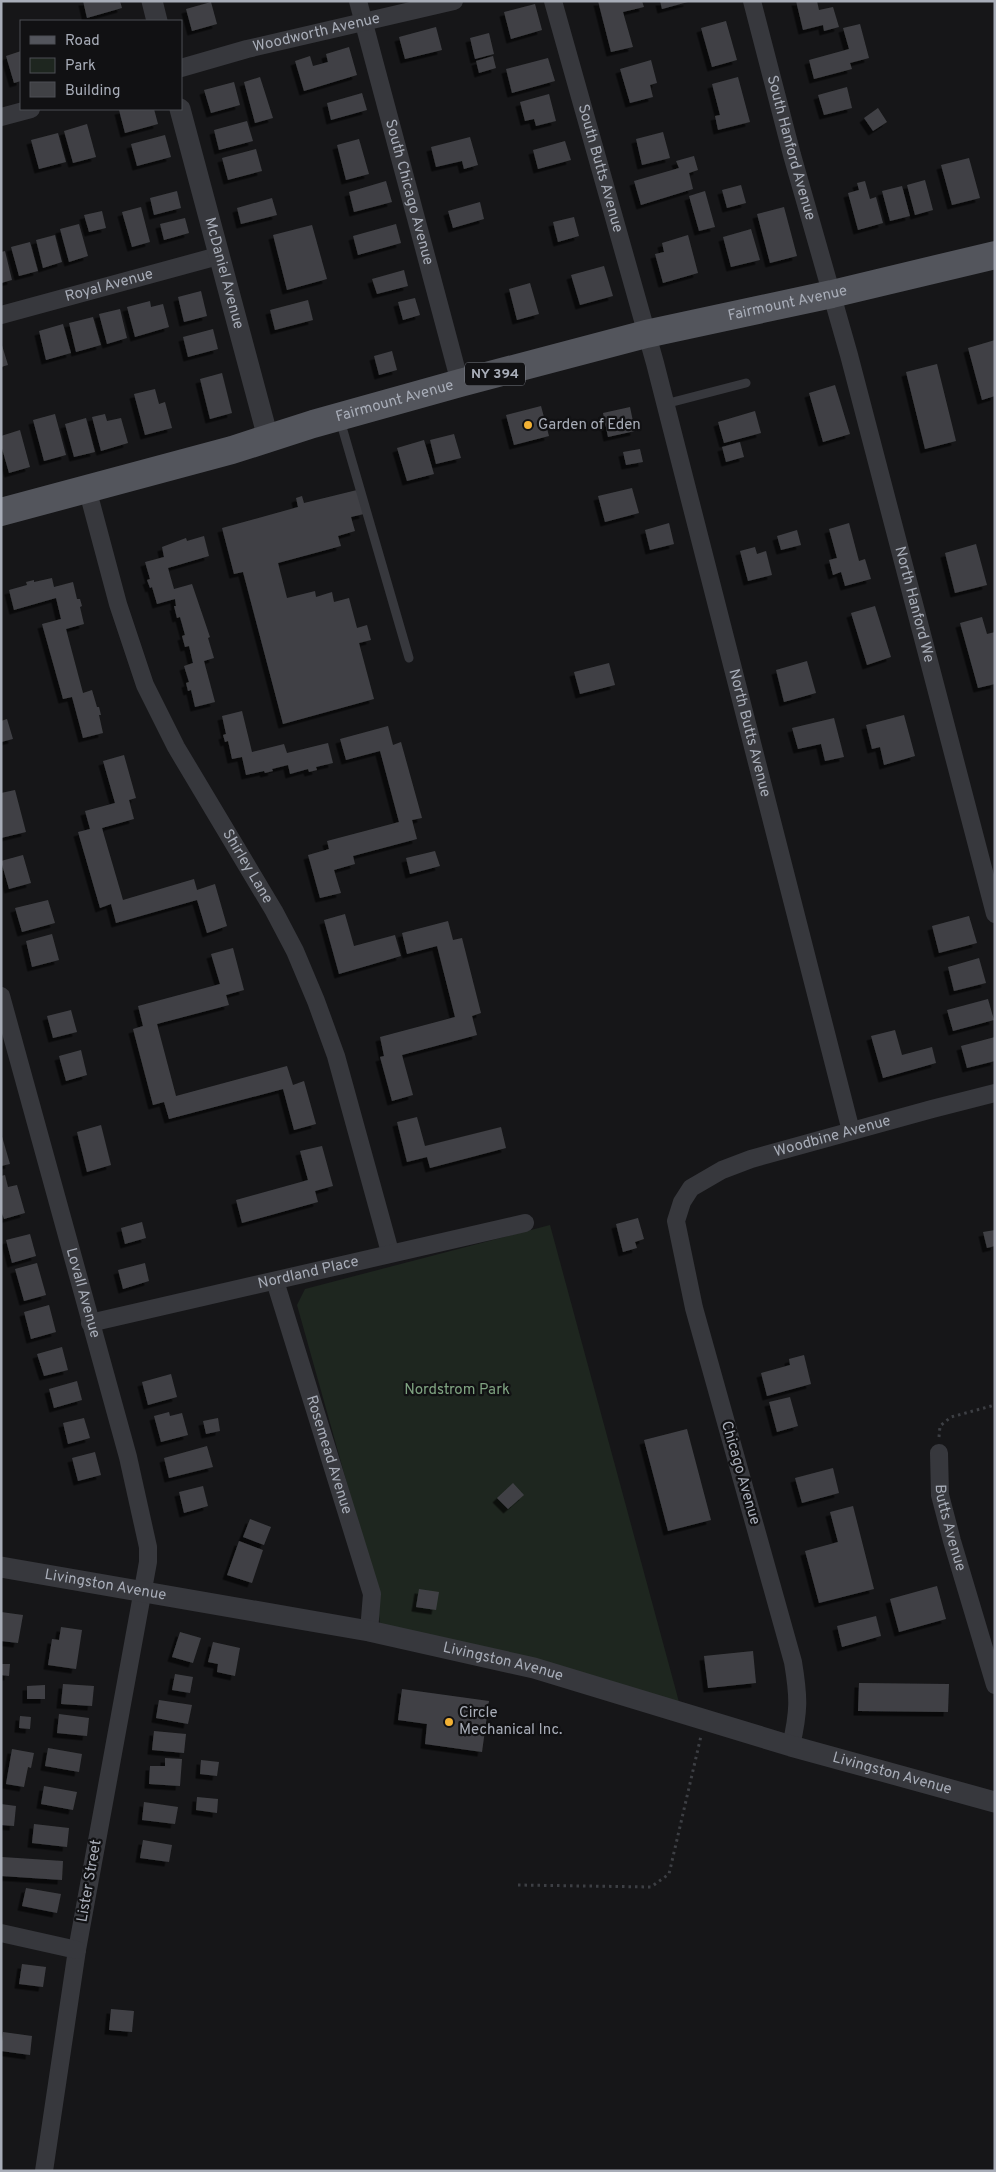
<svg xmlns="http://www.w3.org/2000/svg" width="996" height="2172" font-family="Overpass,sans-serif">
  <defs>
    <filter id="shadow"><feDropShadow dx="-4.5" dy="4.5" stdDeviation="0" flood-color="#0009"/></filter>
  </defs>
  <rect width="100%" height="100%" fill="#161618"/>
  <path fill="#1e261f" d="M550 1225 679 1702 380 1624 376 1590 372 1573 297 1305 305 1289Z"/>
  <path fill="#404145" filter="url(#shadow)" d="M83 1H120L122 8 87 18Z
    M598 1H642L644 7 623 12 633 47 611 52Z
    M660 1H688V2L662 9Z
    M796 1H817L819 10 833 7 839 27 824 31 823 25 803 30Z
    M211 2 217 24 192 31 186 9Z
    M535 4 542 30 511 39 504 12Z
    M726 21 737 60 712 67 701 28Z
    M860 24 869 58 850 63 852 69 814 79 809 60 849 49 843 28Z
    M436 27 442 50 405 59 399 37Z
    M489 33 494 54 475 59 470 38Z
    M349 47 357 75 304 91 295 61 310 56 313 66 328 62 326 54Z
    M21 51V81L14 83 6 56Z
    M493 56 496 68 479 73 476 61Z
    M548 58 555 81 512 93 506 69Z
    M651 60 657 83 650 85 653 97 630 103 620 69Z
    M260 77 273 118 255 123 244 82Z
    M738 77 750 122 718 130 715 116 720 115 712 84Z
    M234 82 240 105 211 113 204 90Z
    M847 87 852 108 824 115 818 95Z
    M362 93 367 110 331 120 327 103Z
    M549 94 556 121 536 126 534 119 525 121 520 102Z
    M878 108 887 122 873 131 864 118Z
    M125 109H154L158 124 125 133 119 110Z
    M247 121 253 141 219 150 214 130Z
    M87 124 96 157 73 163 64 131Z
    M663 132 670 158 642 165 636 139Z
    M58 133 66 162 39 169 31 140Z
    M165 135 171 157 137 166 131 144Z
    M470 137 478 165 464 169 462 161 436 167 431 147Z
    M359 139 369 174 346 180 337 145Z
    M565 141 571 160 538 169 533 150Z
    M256 149 262 171 228 180 222 158Z
    M694 156 698 170 689 173 693 189 641 205 634 181 679 168 676 161Z
    M969 158 980 198 952 205 941 165Z
    M925 180 933 210 915 215 907 185Z
    M386 181 392 202 354 212 349 192Z
    M865 181 870 199 876 197 883 223 858 230 848 193 859 190 857 183Z
    M741 185 746 203 727 208 722 190Z
    M902 186 910 216 890 221 882 191Z
    M177 191 181 208 154 215 150 198Z
    M705 191 715 227 699 231 689 196Z
    M272 198 277 215 241 224 237 208Z
    M480 202 484 219 453 228 448 211Z
    M141 207 150 242 132 247 122 212Z
    M784 207 797 256 770 263 757 214Z
    M102 211 106 228 89 232 84 215Z
    M574 217 579 236 558 242 553 222Z
    M185 218 189 233 164 240 160 224Z
    M79 224 88 256 69 262 60 229Z
    M396 224 401 243 358 255 353 236Z
    M312 225 327 279 287 290 273 235Z
    M751 229 760 260 731 267 723 237Z
    M55 235 62 262 43 268 36 240Z
    M688 235 698 273 663 283 655 254 664 252 662 243Z
    M30 242 38 271 19 276 11 247Z
    M5 251 12 280 1 283V252Z
    M604 266 613 296 580 305 571 275Z
    M404 270 408 286 377 294 372 279Z
    M530 283 539 314 517 320 509 289Z
    M201 291 207 316 184 322 178 297Z
    M415 298 420 315 403 320 398 302Z
    M308 300 313 320 275 330 270 310Z
    M150 301 151 307 163 304 169 327 135 337 127 307Z
    M120 309 127 338 107 344 99 314Z
    M93 317 101 345 76 352 69 323Z
    M63 324 71 353 46 360 39 331Z
    M213 329 218 349 188 357 183 337Z
    M995 340V396L982 400 968 348Z
    M1 342 8 365 1 367Z
    M392 351 397 370 379 375 374 356Z
    M937 364 956 441 925 449 906 372Z
    M222 373 232 413 210 419 200 379Z
    M835 385 850 434 823 442 809 393Z
    M155 389 159 404 165 402 172 428 145 435 134 394Z
    M541 406 549 436 514 445 506 415Z
    M630 407 635 431 608 437 603 413Z
    M755 411 761 433 724 443 718 422Z
    M55 414 66 455 44 461 33 420Z
    M105 414 107 421 121 418 128 443 101 451 92 417Z
    M86 418 95 452 74 457 65 424Z
    M20 430 30 467 9 473 1 445V436Z
    M454 434 461 458 436 464 430 440Z
    M424 440 434 474 407 481 397 448Z
    M740 442 744 457 726 462 722 447Z
    M640 449 643 462 626 465 623 452Z
    M632 488 639 513 605 522 598 496Z
    M357 490 364 514 351 517 355 531 338 536 341 546 278 563 287 598 315 591 316 597 332 592 334 602 349 598 357 628 367 625 371 640 359 643 374 699 283 724 243 572 234 574 222 528 298 507 296 498 302 496 304 503Z
    M669 523 674 544 650 550 645 530Z
    M849 523 859 561 865 559 871 579 845 586 841 572 833 575 829 560 837 558 829 529Z
    M797 530 801 545 781 550 777 536Z
    M204 536 209 556 168 568 174 589 192 584 210 637 208 638 214 658 204 661 215 702 195 707 191 690 188 691 186 683 189 682 184 666 193 663 189 646 185 647 182 636 185 635 180 617 177 618 174 606H176L175 599 157 604 152 587 150 588 147 580 150 579 145 562 164 557 162 547 186 538 187 541Z
    M976 544 987 585 955 593 945 553Z
    M755 547 757 554 766 551 772 575 748 581 740 551Z
    M52 578 54 587 73 582 77 599H80L82 606 80 607 84 624 66 629 83 693 92 690 97 707H99L101 715H99L103 733 83 738 72 697 63 699 42 624 61 619 56 598 14 610 9 590 27 585 26 582 34 580V582Z
    M875 606 891 657 867 665 851 613Z
    M982 617 987 634 995 632V684L978 688 960 623Z
    M807 661 816 693 784 702 776 670Z
    M609 663 615 685 580 694 574 672Z
    M242 711 252 752 284 744 287 753 328 743 333 763 316 767 317 770 309 772 308 769 290 774 288 765 272 769 273 771 265 773 264 771 246 775 242 757 232 759 228 741 225 742 223 735 226 734 222 716Z
    M904 715 915 756 884 765 880 747 872 749 866 725Z
    M834 718 844 757 825 761 821 744 798 749 792 728Z
    M7 719 13 739 1 742V721Z
    M388 726 393 745 401 742 422 818 412 820 417 839 353 856 355 864 334 870 341 893 320 898 308 855 329 849 327 841 399 822 380 751 346 760 340 739Z
    M124 755 136 798 129 800 134 819 102 828 123 900 194 879 197 890 215 884 227 926 207 933 197 900 116 923 111 904 100 908 78 832 90 829 85 811 115 803 103 761Z
    M15 790 26 832 1 838V793Z
    M435 851 440 866 410 874 406 858Z
    M23 855 31 883 9 889 1 861Z
    M48 900 55 923 22 932 15 908Z
    M345 914 354 946 395 935 401 956 339 974 324 920Z
    M969 916 977 943 939 953 932 926Z
    M448 921 453 940 462 938 481 1013 472 1016 477 1035 402 1055 413 1095 392 1101 380 1057 384 1056 380 1037 455 1017 437 946 407 954 402 933Z
    M52 934 59 960 32 967 26 941Z
    M233 948 244 990 226 995 229 1005 157 1024 176 1096 287 1066 293 1085 304 1081 316 1124 294 1130 283 1089 169 1119 164 1102 153 1105 133 1029 143 1026 138 1006 220 984 211 954Z
    M979 958 986 983 954 991 948 967Z
    M988 999 994 1020 953 1031 947 1010Z
    M71 1010 77 1032 53 1038 47 1016Z
    M895 1030 902 1055 932 1047 936 1063 883 1078 871 1036Z
    M995 1037V1061L967 1068 961 1046Z
    M81 1050 87 1075 66 1081 59 1056Z
    M417 1117 425 1146 501 1127 506 1148 430 1168 427 1157 407 1162 397 1122Z
    M101 1125 111 1165 87 1172 77 1132Z
    M1 1133 10 1164 1 1166Z
    M322 1146 333 1186 315 1191 318 1202 242 1223 236 1200 308 1180 300 1151Z
    M5 1175 8 1187 17 1185 25 1213 4 1219 1 1210V1176Z
    M638 1218 644 1239 635 1242 637 1248 623 1252 616 1224Z
    M142 1222 146 1238 125 1244 121 1228Z
    M995 1230V1246L987 1248 983 1232Z
    M30 1234 36 1256 12 1263 6 1240Z
    M37 1263 46 1295 24 1301 15 1269Z
    M145 1263 149 1281 123 1289 118 1270Z
    M49 1305 56 1332 31 1339 24 1312Z
    M62 1347 68 1370 44 1376 37 1354Z
    M804 1355 811 1384 767 1396 761 1373 790 1365 789 1359Z
    M171 1374 177 1397 148 1405 142 1382Z
    M77 1381 82 1400 54 1408 49 1389Z
    M790 1397 798 1426 777 1432 769 1402Z
    M169 1412 170 1416 182 1413 188 1435 161 1442 154 1416Z
    M84 1418 90 1438 68 1444 63 1423Z
    M218 1418 220 1431 206 1434 203 1421Z
    M687 1429 711 1520 668 1531 644 1440Z
    M207 1446 213 1467 169 1478 164 1458Z
    M95 1452 101 1475 78 1481 72 1458Z
    M833 1468 839 1493 802 1503 795 1478Z
    M513 1483 524 1495 508 1509 497 1498Z
    M203 1486 208 1506 184 1513 179 1492Z
    M853 1506 874 1589 819 1603 805 1551 838 1542 830 1512Z
    M250 1519 271 1527 264 1545 243 1537Z
    M239 1541 263 1550 252 1583 227 1575Z
    M937 1586 946 1619 899 1632 890 1599Z
    M419 1589 439 1592 436 1610 416 1607Z
    M1 1612 23 1615 18 1643 1 1641Z
    M876 1616 881 1636 842 1647 837 1626Z
    M61 1627 82 1630 76 1669 48 1665 52 1639 59 1640Z
    M180 1632 201 1638 193 1663 172 1657Z
    M213 1642 240 1648 235 1676 217 1672 218 1664 208 1662Z
    M753 1651 756 1683 708 1688 704 1656Z
    M1 1664H10L9 1676 1 1675Z
    M175 1674 193 1677 190 1693 172 1690Z
    M859 1683 949 1684 948 1712 858 1711Z
    M63 1684 94 1686 92 1706 61 1704Z
    M45 1685V1699H27V1686Z
    M402 1689 489 1701 482 1752 425 1744 427 1724 398 1720Z
    M159 1700 192 1705 188 1724 156 1718Z
    M59 1714 89 1718 87 1736 57 1733Z
    M20 1716 31 1717 30 1729 19 1728Z
    M154 1731 186 1734 184 1753 152 1750Z
    M48 1748 82 1754 79 1772 45 1766Z
    M12 1749 34 1753 31 1768 28 1767 24 1787 6 1784Z
    M165 1758 182 1759 180 1786 149 1784 150 1766H165Z
    M201 1760 219 1762 217 1776 200 1774Z
    M44 1786 77 1792 73 1810 41 1804Z
    M197 1797 218 1799 217 1813 196 1810Z
    M144 1802 178 1807 175 1824 142 1820Z
    M1 1804 16 1806 14 1826 1 1825Z
    M34 1824 69 1828 67 1847 32 1843Z
    M143 1840 172 1845 169 1862 140 1858Z
    M2 1857 63 1861 62 1880 1 1876Z
    M26 1888 61 1894 57 1913 22 1906Z
    M22 1964 46 1967 43 1987 19 1984Z
    M111 2009 134 2011 132 2032 109 2030Z
    M3 2032 32 2036 30 2055 1 2051Z"/>
  <g fill="none" stroke-linecap="round" stroke-linejoin="round">
    <path stroke="#3d3f44" stroke-width="3" stroke-dasharray="2.5 4" stroke-linecap="butt" d="M939 1437 940 1426 951 1417 995 1405
      M518 1885 651 1887 669 1874 701 1736"/>
    <path stroke="#37383d" stroke-width="9" d="M665 404 746 383
      M340 420 409 658"/>
    <g stroke="#37383d" stroke-width="18">
      <path id="s1" d="M358 1 460 383"/>
      <path id="s2" d="M553 1 655 363 851 1131"/>
      <path id="s3" d="M752 1 792 155 849 355 995 914"/>
      <path id="s4" d="M181 68 247 49 454 1"/>
      <path d="M1 117 31 109"/>
      <path id="s5" d="M1 315 218 256"/>
      <path id="s6" d="M87 488 118 604 145 685 176 747 274 911 295 951 316 1001 336 1056 390 1252"/>
      <path id="s7" d="M1 996 128 1457 148 1547V1562L77 1950 44 2171"/>
      <path id="s8" d="M275 1281 372 1594 369 1631"/>
      <path id="s9" d="M90 1323 525 1223"/>
      <path id="s10" d="M939 1453 940 1495 952 1541 995 1685"/>
      <path id="s11" d="M791 1746C799 1711 799 1698 793 1662L694 1308 676 1221 682 1202 691 1188 722 1170 751 1159 932 1109 995 1093"/>
      <path d="M1 1933 77 1950"/>
    </g>
    <g stroke="#37383d" stroke-width="21">
      <path d="M152 1 157 21"/>
      <path id="s12" d="M180 109 268 438"/>
      <path id="s13" d="M1 1567 369 1631 534 1668 791 1746 995 1802"/>
    </g>
    <path stroke="#53555c" stroke-width="28" id="s14" d="M1 512 232 450 313 424 460 383 646 334 832 294 995 255"/>
  </g>
  <g fill="#f2b134" stroke="#111113" stroke-width="2">
    <circle cx="528" cy="425" r="5"/>
    <circle cx="449" cy="1722" r="5"/>
  </g>
  <g text-anchor="middle" dominant-baseline="central" stroke-width="4.5" stroke-linejoin="round" paint-order="stroke">
    <rect fill="#111113" stroke="#7b7e86" stroke-width="1" x="465" y="362.5" width="60" height="23" rx="4"/>
    <g font-size="14" font-weight="bold" fill="#a8adb8">
      <text x="495" y="374">NY 394</text>
    </g>
    <g font-size="15" fill="#a8adb8" stroke="#111113">
      <text stroke="none"><textPath href="#s4" startOffset="140">Woodworth Avenue</textPath></text>
      <text stroke="none"><textPath href="#s3" startOffset="152">South Hanford Avenue</textPath></text>
      <text stroke="none"><textPath href="#s2" startOffset="174">South Butts Avenue</textPath></text>
      <text stroke="none"><textPath href="#s1" startOffset="198">South Chicago Avenue</textPath></text>
      <text stroke="none"><textPath href="#s12" startOffset="170">McDaniel Avenue</textPath></text>
      <text stroke="none"><textPath href="#s5" startOffset="112">Royal Avenue</textPath></text>
      <text stroke="none"><textPath href="#s14" startOffset="814">Fairmount Avenue</textPath></text>
      <text stroke="none"><textPath href="#s14" startOffset="409">Fairmount Avenue</textPath></text>
      <text stroke="none"><textPath href="#s3" startOffset="625">North Hanford We</textPath></text>
      <text stroke="none"><textPath href="#s2" startOffset="758">North Butts Avenue</textPath></text>
      <text stroke="none"><textPath href="#s6" startOffset="414">Shirley Lane</textPath></text>
      <text stroke="none"><textPath href="#s11" startOffset="729">Woodbine Avenue</textPath></text>
      <text stroke="none"><textPath href="#s9" startOffset="224">Nordland Place</textPath></text>
      <text stroke="none"><textPath href="#s7" startOffset="308">Lovall Avenue</textPath></text>
      <text stroke="none"><textPath href="#s8" startOffset="182">Rosemead Avenue</textPath></text>
      <text transform="translate(740 1473) rotate(74)">Chicago Avenue</text>
      <text stroke="none"><textPath href="#s10" startOffset="76">Butts Avenue</textPath></text>
      <text stroke="none"><textPath href="#s13" startOffset="106">Livingston Avenue</textPath></text>
      <text stroke="none"><textPath href="#s13" startOffset="511">Livingston Avenue</textPath></text>
      <text stroke="none"><textPath href="#s13" startOffset="916">Livingston Avenue</textPath></text>
      <text transform="translate(90 1881) rotate(-80)">Lister Street</text>
    </g>
    <g font-size="15" fill="#a8adb8" stroke="#111113" text-anchor="start">
      <text x="538" y="425">Garden of Eden</text>
      <text x="459" y="1713">Circle<tspan x="459" dy="17">Mechanical Inc.</tspan></text>
    </g>
    <g font-size="15" fill="#7fa381" stroke="#111113">
      <text x="457" y="1390">Nordstrom Park</text>
    </g>
  </g>
  <rect width="996" height="2172" fill="none" stroke="#a8adb8" stroke-width="5"/>
  <rect x="20" y="20" width="162" height="90" fill="#111113" stroke="#4d4f55"/>
  <rect x="30" y="36" width="25" height="8" fill="#53555c" stroke="#4d4f55"/>
  <text x="65" y="45" font-size="15" fill="#a8adb8">Road</text>
  <rect x="30" y="58" width="25" height="15" fill="#1e261f" stroke="#4d4f55"/>
  <text x="65" y="70" font-size="15" fill="#a8adb8">Park</text>
  <rect x="30" y="82" width="25" height="15" fill="#404145" stroke="#4d4f55"/>
  <text x="65" y="95" font-size="15" fill="#a8adb8">Building</text>
</svg>
